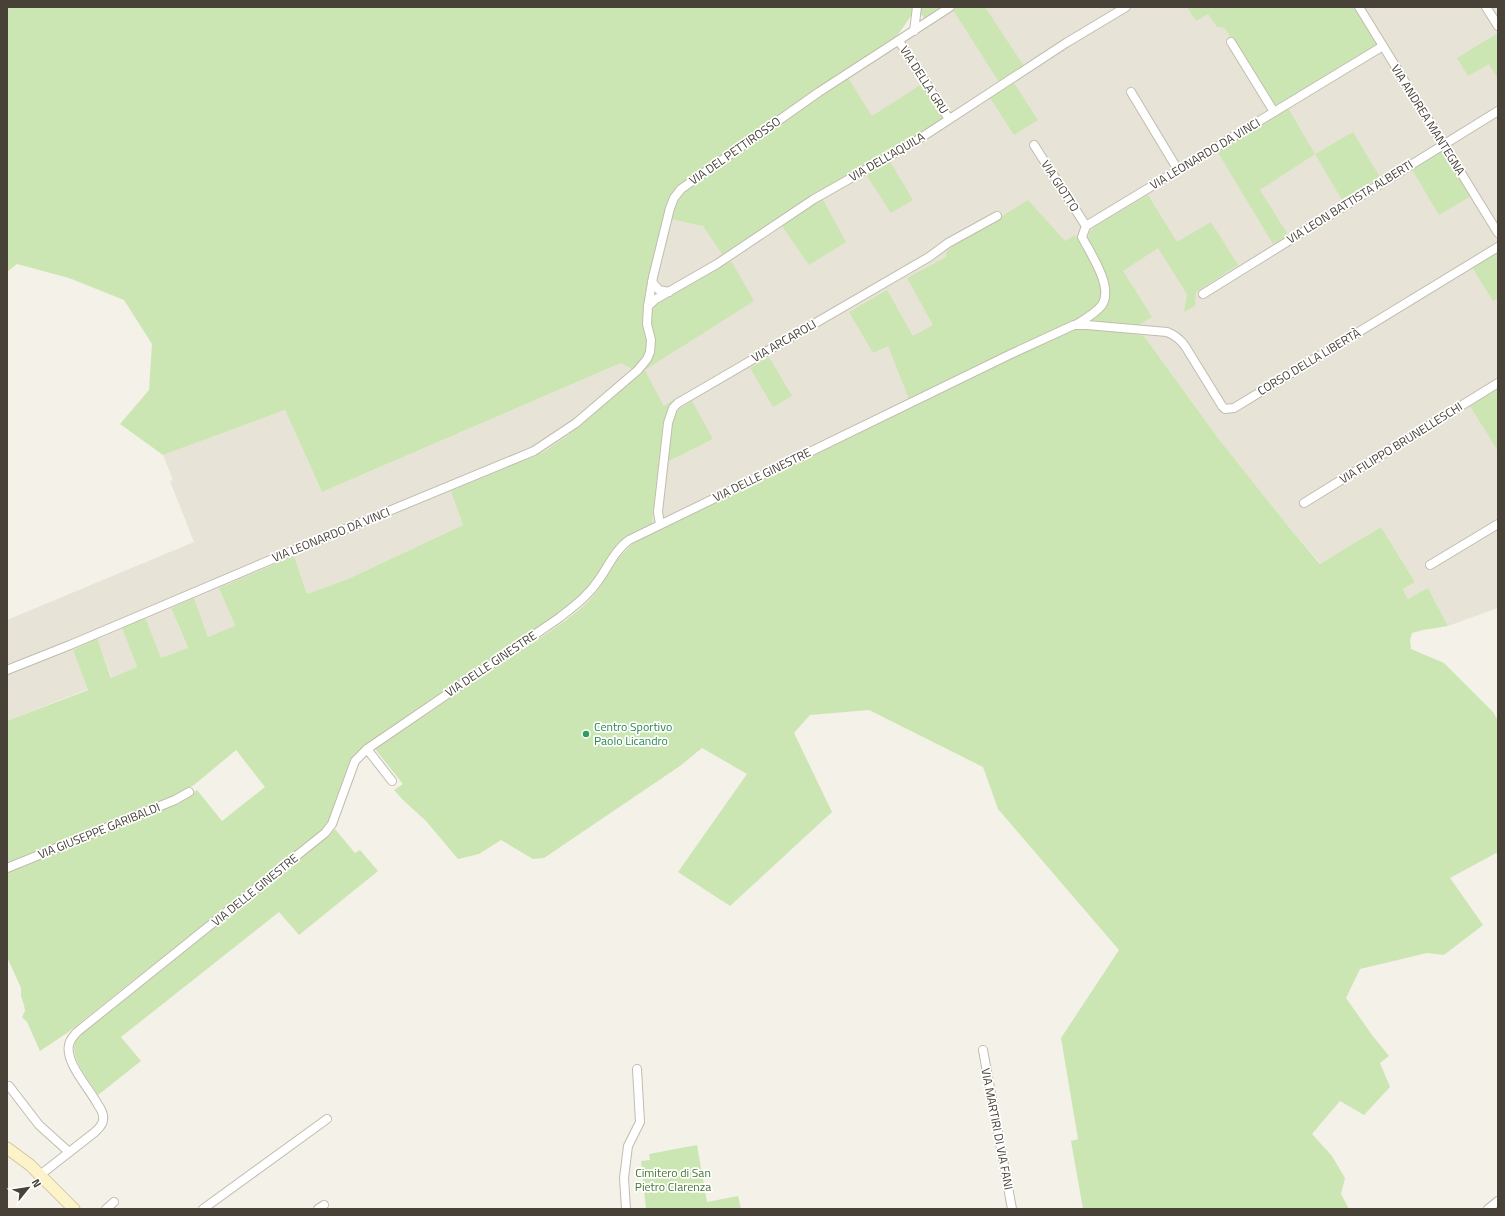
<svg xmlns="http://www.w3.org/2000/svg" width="1505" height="1216" viewBox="0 0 1505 1216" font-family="'Titillium Web',sans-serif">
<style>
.residential{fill:#e7e3d7}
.green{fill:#cce6b3}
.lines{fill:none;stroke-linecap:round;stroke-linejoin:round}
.minor-casing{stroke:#c1bcae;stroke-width:10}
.secondary-casing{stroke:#d1c59a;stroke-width:13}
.minor{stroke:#fff;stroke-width:8}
.secondary{stroke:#fcf3ca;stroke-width:11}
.leisure-dot{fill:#2e9e5b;stroke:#fff;stroke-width:1.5}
.labels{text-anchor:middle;stroke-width:3.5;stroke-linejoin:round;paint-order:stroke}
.street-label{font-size:12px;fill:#474137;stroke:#fff}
.leisure-label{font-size:12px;fill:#27864d;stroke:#fff;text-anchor:start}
.park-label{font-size:12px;fill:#44762d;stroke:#fff}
</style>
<rect width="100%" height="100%" fill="#f3f1e8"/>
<!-- residential -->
<polygon class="residential" points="942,7 1498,7 1498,608 1448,626 1428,588 1408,599 1403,589 1415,582 1381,527 1321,564 1288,526 1218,438 1144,336 912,406 651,535 649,526 652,524 663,422 673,401 664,406 645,370 567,436 536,456 463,525 348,579 307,594 294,556 220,588 235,627 208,637 194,599 171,608 188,649 161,659 145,618 122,628 137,667 112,678 97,639 73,650 88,689 7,721 7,620 194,542 170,481 173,480 163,455 285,410 322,492 621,363 634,369 665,218 819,90"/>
<!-- green -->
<g class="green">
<polygon points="7,7 914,7 911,16 895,39 681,185 645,302 648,347 646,354 634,370 621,363 322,492 285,410 163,455 120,424 149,390 152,344 124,300 69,278 17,264 7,272"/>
<polygon points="920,7 942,7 926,18 924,18 920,13"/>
<polygon points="957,7 985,7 1024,66 999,82 953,10"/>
<polygon points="1187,7 1217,7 1218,9 1221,7 1355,7 1378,44 1276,108 1225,28 1217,27 1208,14 1196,21"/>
<polygon points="1498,33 1498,79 1489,64 1468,76 1457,58"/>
<polygon points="848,78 872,116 922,84 944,117 911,141 724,257 703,226 671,219 675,203 683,190 778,124"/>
<polygon points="1014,83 1038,120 1014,135 990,98"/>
<polygon points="1288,108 1315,154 1353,132 1380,177 1342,200 1315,154 1260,190 1288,235 1273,244 1217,151"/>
<polygon points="1442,148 1471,196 1439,215 1411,168"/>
<polygon points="889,160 913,200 891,213 865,173"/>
<polygon points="1148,195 1177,242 1211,222 1238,265 1196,292 1195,306 1184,312 1187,294 1158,248 1123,271 1152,317 1135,327 1090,320 1109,289 1106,276 1088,241 1089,233 1095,226"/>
<polygon points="822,198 846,242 809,265 782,226"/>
<path d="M1028,200l37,41 10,-6c11,15 32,46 25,66 -3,6 -11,11 -16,15l-175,83 -21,-53 -15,7 -24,-41 38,-22 26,46 20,-11 -26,-47 39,-21 1,-7z"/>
<polygon points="1498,252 1498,298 1493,301 1472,267"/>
<polygon points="732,262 754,301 645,370 664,406 673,400 663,422 652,524 622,540 587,591 557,615 363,748 352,760 329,823 323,830 67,1033 40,1051 27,1022 22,1017 25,1011 24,1005 21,996 21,988 7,957 7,872 176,803 197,790 222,821 265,787 236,750 194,785 174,796 7,865 7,721 88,690 73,650 97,638 111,678 137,667 122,628 145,617 161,658 188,648 171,608 194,598 208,637 235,626 219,588 294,556 307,594 348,579 463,525 451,491 543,452 567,436 631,380 645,370 653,356 651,313 656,305 725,264"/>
<path d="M1086,327l58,9 74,102 70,88 32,38 61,-37 34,55 -12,7 5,10 20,-11 20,38 -25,4 -11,3 -2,7 1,9 33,14 49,49 5,9v131l-48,26 33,47 -39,30 -17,-2 -67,16 -14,29 26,37 17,21 -9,7 10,24 -26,28 -24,-14 -28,33 20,22 13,22 -4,16 8,15h-266l-12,-68 7,-2 -17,-101 58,-88 -121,-141 -15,-42 -114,-57 -59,5 -16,18 38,79 -102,94 -52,-34 69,-98 -45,-26 -22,18 -136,92 -11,1 -32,-19 -22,14 -21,5 -32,-38 -23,-21 -9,-10 9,-6 -28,-35 190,-128c11,-9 23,-18 32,-30 12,-16 21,-37 38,-49l436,-213z"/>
<polygon points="769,357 792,396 773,407 750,368"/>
<polygon points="1498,389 1498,451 1470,406"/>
<path d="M692,401l21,38 -46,23c2,-11 4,-45 12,-52 3,-4 9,-6 13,-9z"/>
<path d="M335,829l20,24 5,-3 18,21 -79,64 -20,-23 -158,125 20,24 -43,34c-7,-12 -29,-38 -23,-52 2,-5 8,-10 12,-15l238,-189z"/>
<polygon points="697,1145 707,1202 738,1196 741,1209 646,1209 641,1161 650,1160 649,1154"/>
</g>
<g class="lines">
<!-- minor casing -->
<g class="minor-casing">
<g id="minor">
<polyline points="1359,7 1498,233"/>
<polyline points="1486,7 1498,26"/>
<polyline points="914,31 917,7"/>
<polyline points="899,41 949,119"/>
<polyline points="1231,42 1274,112"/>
<polyline points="1131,92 1178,170"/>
<polyline points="1034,145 1086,226"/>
<polyline points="652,282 659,290 669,292"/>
<polyline points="1203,294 1498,111"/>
<polyline points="648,306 656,299 717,264 814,199 913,143 1066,43 1126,7"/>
<path d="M1077,324c8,-5 19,-11 25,-19 12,-18 -12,-52 -20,-68l4,-11 297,-180"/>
<polyline points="1304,503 1498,383"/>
<polyline points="660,524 658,512 668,423 673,408 678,403 929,257 948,243 997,216"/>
<polyline points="1430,565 1498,524"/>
<polyline points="7,670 70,645 268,561 534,451 576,423 638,370 647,359 650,352 651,340 647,324 648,306 653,277 670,208 674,198 681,189 819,92 950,7"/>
<polyline points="367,749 392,781"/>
<polyline points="7,868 175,800 189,792"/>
<polyline points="983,1050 1012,1209"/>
<polyline points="9,1086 39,1125 69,1152"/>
<path d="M40,1175l55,-43c3,-3 8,-7 8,-12 1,-5 -2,-11 -5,-15 -8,-16 -33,-42 -29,-60 1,-6 5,-9 8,-13l248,-199 7,-9 23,-63 12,-12 192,-131c15,-12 29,-22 39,-37 10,-14 17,-31 31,-41l382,-186 63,-29h13l80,7c8,3 13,7 18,14l37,60 3,3 9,-1 264,-161"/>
<polyline points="106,1209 114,1202"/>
<polyline points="203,1209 327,1119"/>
<polyline points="318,1209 324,1205"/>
<polyline points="626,1209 624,1178 628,1146 640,1122 637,1069"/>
<polyline points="1488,1209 1498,1201"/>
</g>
</g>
<!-- secondary casing -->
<g class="secondary-casing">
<polyline id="secondary" points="7,1148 30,1165 74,1209"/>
</g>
<!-- minor -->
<use href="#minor" class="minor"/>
<!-- secondary -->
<use href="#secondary" class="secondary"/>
</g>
<!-- markers -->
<circle class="leisure-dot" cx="586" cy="734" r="4"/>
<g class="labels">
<!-- street labels -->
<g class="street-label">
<text transform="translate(924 80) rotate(57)" y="4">VIA DELLA GRU</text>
<text transform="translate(1428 120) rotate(58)" y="4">VIA ANDREA MANTEGNA</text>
<text transform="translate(735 151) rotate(-35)" y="4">VIA DEL PETTIROSSO</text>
<text transform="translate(1205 154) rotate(-31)" y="4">VIA LEONARDO DA VINCI</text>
<text transform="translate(887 157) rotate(-30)" y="4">VIA DELL'AQUILA</text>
<text transform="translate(1060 186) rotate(57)" y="4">VIA GIOTTO</text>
<text transform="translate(1350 202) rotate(-32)" y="4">VIA LEON BATTISTA ALBERTI</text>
<text transform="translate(784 341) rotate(-30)" y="4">VIA ARCAROLI</text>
<text transform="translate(1309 362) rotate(-31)" y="4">CORSO DELLA LIBERTÀ</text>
<text transform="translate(1401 443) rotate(-32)" y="4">VIA FILIPPO BRUNELLESCHI</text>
<text transform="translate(762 475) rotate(-26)" y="4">VIA DELLE GINESTRE</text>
<text transform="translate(331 535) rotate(-22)" y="4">VIA LEONARDO DA VINCI</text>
<text transform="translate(491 664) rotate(-34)" y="4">VIA DELLE GINESTRE</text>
<text transform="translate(99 831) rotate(-22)" y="4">VIA GIUSEPPE GARIBALDI</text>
<text transform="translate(255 890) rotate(-39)" y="4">VIA DELLE GINESTRE</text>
<text transform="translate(997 1129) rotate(79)" y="4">VIA MARTIRI DI VIA FANI</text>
</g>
<!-- leisure labels -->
<g class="leisure-label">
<text x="594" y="731">Centro Sportivo<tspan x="594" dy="14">Paolo Licandro</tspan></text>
</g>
<!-- park labels -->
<g class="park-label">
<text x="673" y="1177">Cimitero di San<tspan x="673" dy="14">Pietro Clarenza</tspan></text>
</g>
</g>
<!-- border -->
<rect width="1505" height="1216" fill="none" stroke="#474137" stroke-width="16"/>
<!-- north arrow -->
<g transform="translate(28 1188) rotate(60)" stroke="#ffffff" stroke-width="3" paint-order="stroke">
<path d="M0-3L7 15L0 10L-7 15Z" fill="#474137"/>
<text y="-6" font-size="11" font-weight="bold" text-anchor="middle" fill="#474137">N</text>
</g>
</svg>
